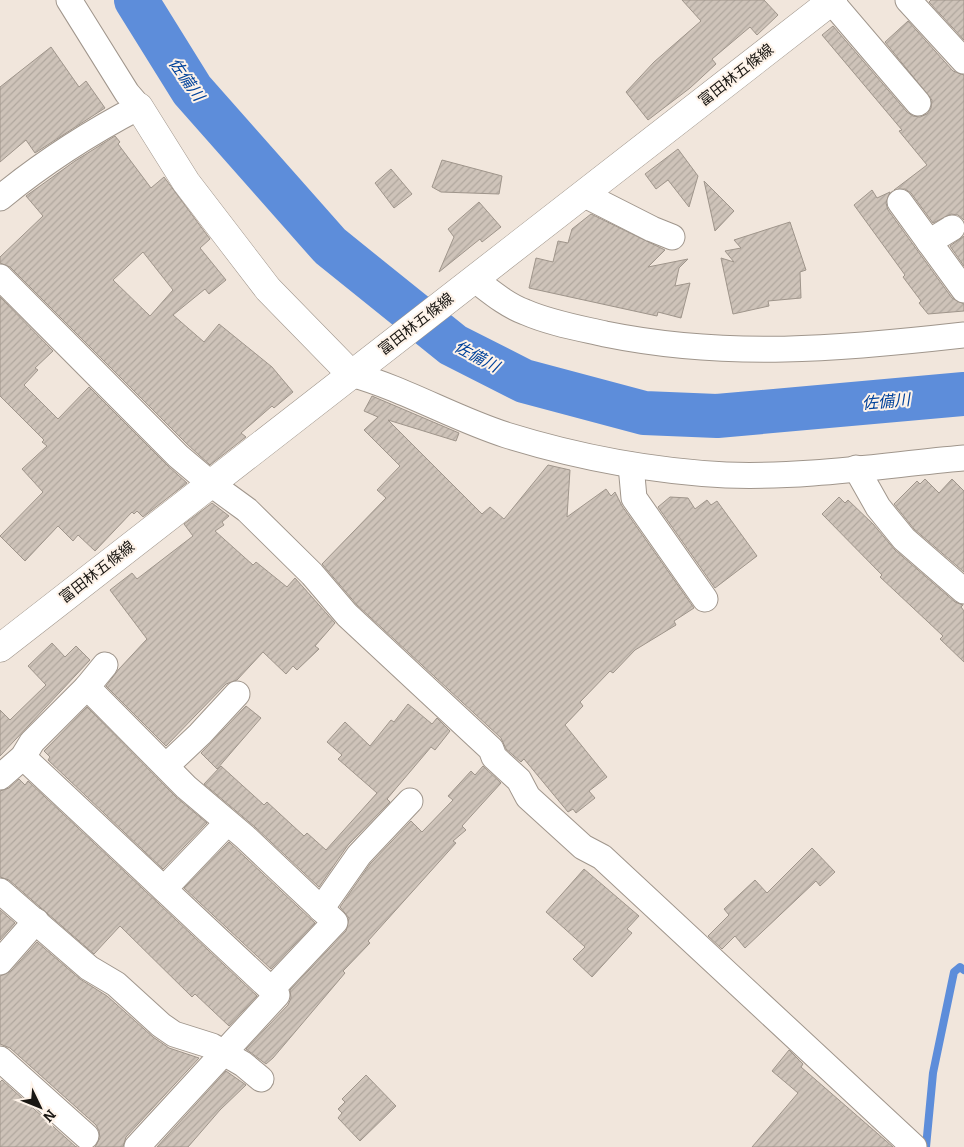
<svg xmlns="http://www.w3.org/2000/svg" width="964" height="1147" viewBox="0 0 964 1147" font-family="Bitter,'Noto Sans JP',serif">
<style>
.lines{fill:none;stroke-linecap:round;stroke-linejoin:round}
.stream{stroke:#5d8dda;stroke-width:8}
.river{stroke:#5d8dda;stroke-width:44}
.building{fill:url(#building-hatch);stroke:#9f958b;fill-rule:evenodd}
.minor-casing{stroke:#a0968c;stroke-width:27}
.tertiary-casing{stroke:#a0968c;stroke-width:29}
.secondary-casing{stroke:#a0968c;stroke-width:29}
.minor{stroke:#fff;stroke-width:25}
.tertiary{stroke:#fff;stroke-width:28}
.secondary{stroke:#fff;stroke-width:28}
.labels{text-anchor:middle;stroke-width:4;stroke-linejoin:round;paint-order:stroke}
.street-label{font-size:15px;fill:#191612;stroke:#fef3e9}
.water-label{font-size:16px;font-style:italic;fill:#01429b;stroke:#fef3e9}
</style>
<defs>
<pattern id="building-hatch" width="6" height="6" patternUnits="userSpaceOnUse" patternTransform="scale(1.25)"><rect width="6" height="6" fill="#cec3b9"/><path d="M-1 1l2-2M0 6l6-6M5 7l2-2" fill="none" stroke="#b0a79e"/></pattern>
</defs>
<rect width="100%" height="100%" fill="#f1e6dc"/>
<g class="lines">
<!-- stream -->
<polyline class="stream" points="926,1147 933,1073 954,972 960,967 964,970"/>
<!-- river -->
<polyline class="river" points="136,0 192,90 330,246 453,345 524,381 644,413 717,416 964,394"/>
</g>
<!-- building -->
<g class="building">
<polygon points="682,0 764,0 778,15 757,35 750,27 712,59 716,64 690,88 648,120 626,92 654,62 701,21"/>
<polygon points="931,0 964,0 964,40 929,2"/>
<polygon points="908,21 953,71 964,75 964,220 958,215 951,214 933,223 911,193 905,189 894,190 927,165 899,131 902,130 822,35 833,26 907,112 913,116 920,117 927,114 931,108 932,100 885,42"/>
<polygon points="51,47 79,87 86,81 105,108 35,153 26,140 0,162 0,87"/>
<path d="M115,136l5,6 -2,2 33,44 13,-11 46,62 -10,9 26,32 -17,14 -4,-5 -32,26 31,27 15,-18 53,43 21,25 -19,16 -2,-2 -31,27 5,4 -36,28 -22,-20 -178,-178 -10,-4v-6l43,-41 -17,-20 49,-35zM143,252l30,38 -23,26 -37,-36z"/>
<polygon points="678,149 698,176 689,207 668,180 656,189 645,174"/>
<polygon points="442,160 502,176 499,194 441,192 432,187"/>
<polygon points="391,169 412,194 394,208 375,183"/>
<polygon points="704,181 734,211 715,231"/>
<polygon points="872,190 877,198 890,192 886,203 888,210 952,298 964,304 964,311 928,314 919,303 921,301 903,277 905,275 854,205"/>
<polygon points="479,202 501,227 482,242 480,239 439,272 454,237 448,229"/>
<polygon points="591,214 665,250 648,267 688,259 679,268 675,286 690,283 681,318 658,312 657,316 529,288 536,258 553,262 558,241 568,243 572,229"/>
<polygon points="790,222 806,270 800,272 801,298 768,301 769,306 733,314 721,258 734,262 725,251 741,248 734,240"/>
<polygon points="964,236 964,266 950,246"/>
<polygon points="0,297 53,351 35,368 38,370 24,385 58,419 89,387 168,466 187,483 143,517 137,511 134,514 132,512 95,551 78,535 73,541 58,526 25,561 0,536 43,492 22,469 47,446 42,442 44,440 0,396"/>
<polygon points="372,396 459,433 456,441 388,420 482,514 490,507 504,519 548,465 570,470 567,517 606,489 611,496 615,492 622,506 694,608 674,621 676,625 635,650 613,673 610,671 580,702 583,706 565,725 607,777 589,791 595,798 576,813 573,809 568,812 524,759 521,762 506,749 501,738 357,605 322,564 386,498 377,490 400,466 364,430 378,417 364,411"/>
<polygon points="925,479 939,493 952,479 964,491 964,572 914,529 894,504 917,481 920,484"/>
<polygon points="670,497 688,498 695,509 707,500 711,505 717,501 757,556 715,588 658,507"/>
<polygon points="839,497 845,503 848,500 873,524 895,550 955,602 963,605 961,607 964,611 964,662 940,639 943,636 880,577 882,575 822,514"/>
<polygon points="212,503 229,516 222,522 224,525 215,531 253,565 256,562 287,587 295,578 335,623 315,646 319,649 297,670 293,666 286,674 263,652 237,680 226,684 166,746 106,686 119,669 147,639 110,590 132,573 137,579 193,536 184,524"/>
<polygon points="52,643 65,657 76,646 90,660 0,756 0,710 10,720 46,685 28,666"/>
<polygon points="408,704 432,724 437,718 450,731 435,750 431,747 387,799 390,802 348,845 319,887 255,827 204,784 221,766 264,805 267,802 304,836 307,833 326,850 377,793 338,759 342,755 327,742 345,722 370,746 391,720 394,722"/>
<polygon points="246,706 261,718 217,769 201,753"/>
<polygon points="87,707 176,797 207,823 163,869 48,760 50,757 44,751"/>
<polygon points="483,766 501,783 462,826 466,830 453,841 456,843 368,941 370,943 343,971 345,973 273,1058 266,1064 246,1049 288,1005 291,998 290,990 346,931 349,918 340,907 370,864 411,821 422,832 453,800 448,796 471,771 475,775"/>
<polygon points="19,779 25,785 28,781 257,996 229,1026 195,994 192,997 120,926 94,954 9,880 0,877 0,791 9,788"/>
<polygon points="229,842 315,923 271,969 184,888"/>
<polygon points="812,848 835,872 820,886 816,881 745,948 735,936 722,949 708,936 729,915 724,909 755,880 767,893"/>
<polygon points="584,869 639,916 627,929 632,933 592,977 573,959 585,947 546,912"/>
<polygon points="0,910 15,923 0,940"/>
<polygon points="37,942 80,979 107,996 153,1037 169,1048 199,1058 126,1137 123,1147 95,1147 100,1138 99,1131 96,1125 10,1048 0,1044 0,976 11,971"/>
<polygon points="789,1050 803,1064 801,1067 893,1147 752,1147 798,1093 772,1071"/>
<polygon points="226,1071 246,1085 220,1110 188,1147 157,1147"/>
<polygon points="366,1075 396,1106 360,1141 338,1118 342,1113 338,1109 345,1102 342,1099"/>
<polygon points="2,1080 76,1147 77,1147 0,1147 0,1082"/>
</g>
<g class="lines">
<!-- minor casing -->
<g class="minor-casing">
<g id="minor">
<polyline points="830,0 918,103"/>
<polyline points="908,0 964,61"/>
<polyline points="583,194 652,229 672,237"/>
<path d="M0,198c44,-36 89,-65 139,-91l-12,-14 -58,-93"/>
<polyline points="900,202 964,290"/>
<polyline points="929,242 952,228"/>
<polyline points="0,277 178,456 210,483 247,510 312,574 347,615 491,749 494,757 519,780 528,797 583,847 602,857 914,1147"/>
<path d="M474,279c16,12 32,26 51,33 25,11 54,16 80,22 123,25 236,15 359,1"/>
<path d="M351,374c54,15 102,44 155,61 71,22 145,36 220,40 79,3 159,-10 238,-17"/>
<polyline points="631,465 634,498 705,599"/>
<polyline points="856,468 878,507 904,539 964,591"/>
<polyline points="87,687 186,787 245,837 335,922 271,990"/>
<polyline points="23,757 277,995 137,1147"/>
<polyline points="166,766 200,734 237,694"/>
<polyline points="0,777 23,757 32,742 87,687 105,665"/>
<polyline points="164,889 227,823"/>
<polyline points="0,891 89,968 116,984 161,1025 174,1034 212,1046 243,1064 261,1079"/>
<polyline points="321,909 359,855 410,801"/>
<polyline points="0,962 36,921"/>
<polyline points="0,1059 86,1136"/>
</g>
</g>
<!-- tertiary casing -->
<g class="tertiary-casing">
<polyline id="tertiary" points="139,107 186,182 268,289 351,374"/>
</g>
<!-- secondary casing -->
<g class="secondary-casing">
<polyline id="secondary" points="0,648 833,0"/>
</g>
<!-- minor -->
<use href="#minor" class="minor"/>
<!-- tertiary -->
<use href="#tertiary" class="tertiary"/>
<!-- secondary -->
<use href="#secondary" class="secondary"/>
</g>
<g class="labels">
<!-- street labels -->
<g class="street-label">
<text transform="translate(736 75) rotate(-38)" y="5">富田林五條線</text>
<text transform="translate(416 324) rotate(-38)" y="5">富田林五條線</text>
<text transform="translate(97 572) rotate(-38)" y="5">富田林五條線</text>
</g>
<!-- water labels -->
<g class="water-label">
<text transform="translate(187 79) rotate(55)" y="6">佐備川</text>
<text transform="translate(477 356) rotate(28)" y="6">佐備川</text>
<text transform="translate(886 401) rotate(-5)" y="6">佐備川</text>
</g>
</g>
<!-- north arrow -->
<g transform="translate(40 1107) rotate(133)" stroke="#fef3e9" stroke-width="4" paint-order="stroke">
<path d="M0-4L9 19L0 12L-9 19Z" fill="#191612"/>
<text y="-8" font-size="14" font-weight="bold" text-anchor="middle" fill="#191612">N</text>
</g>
</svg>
